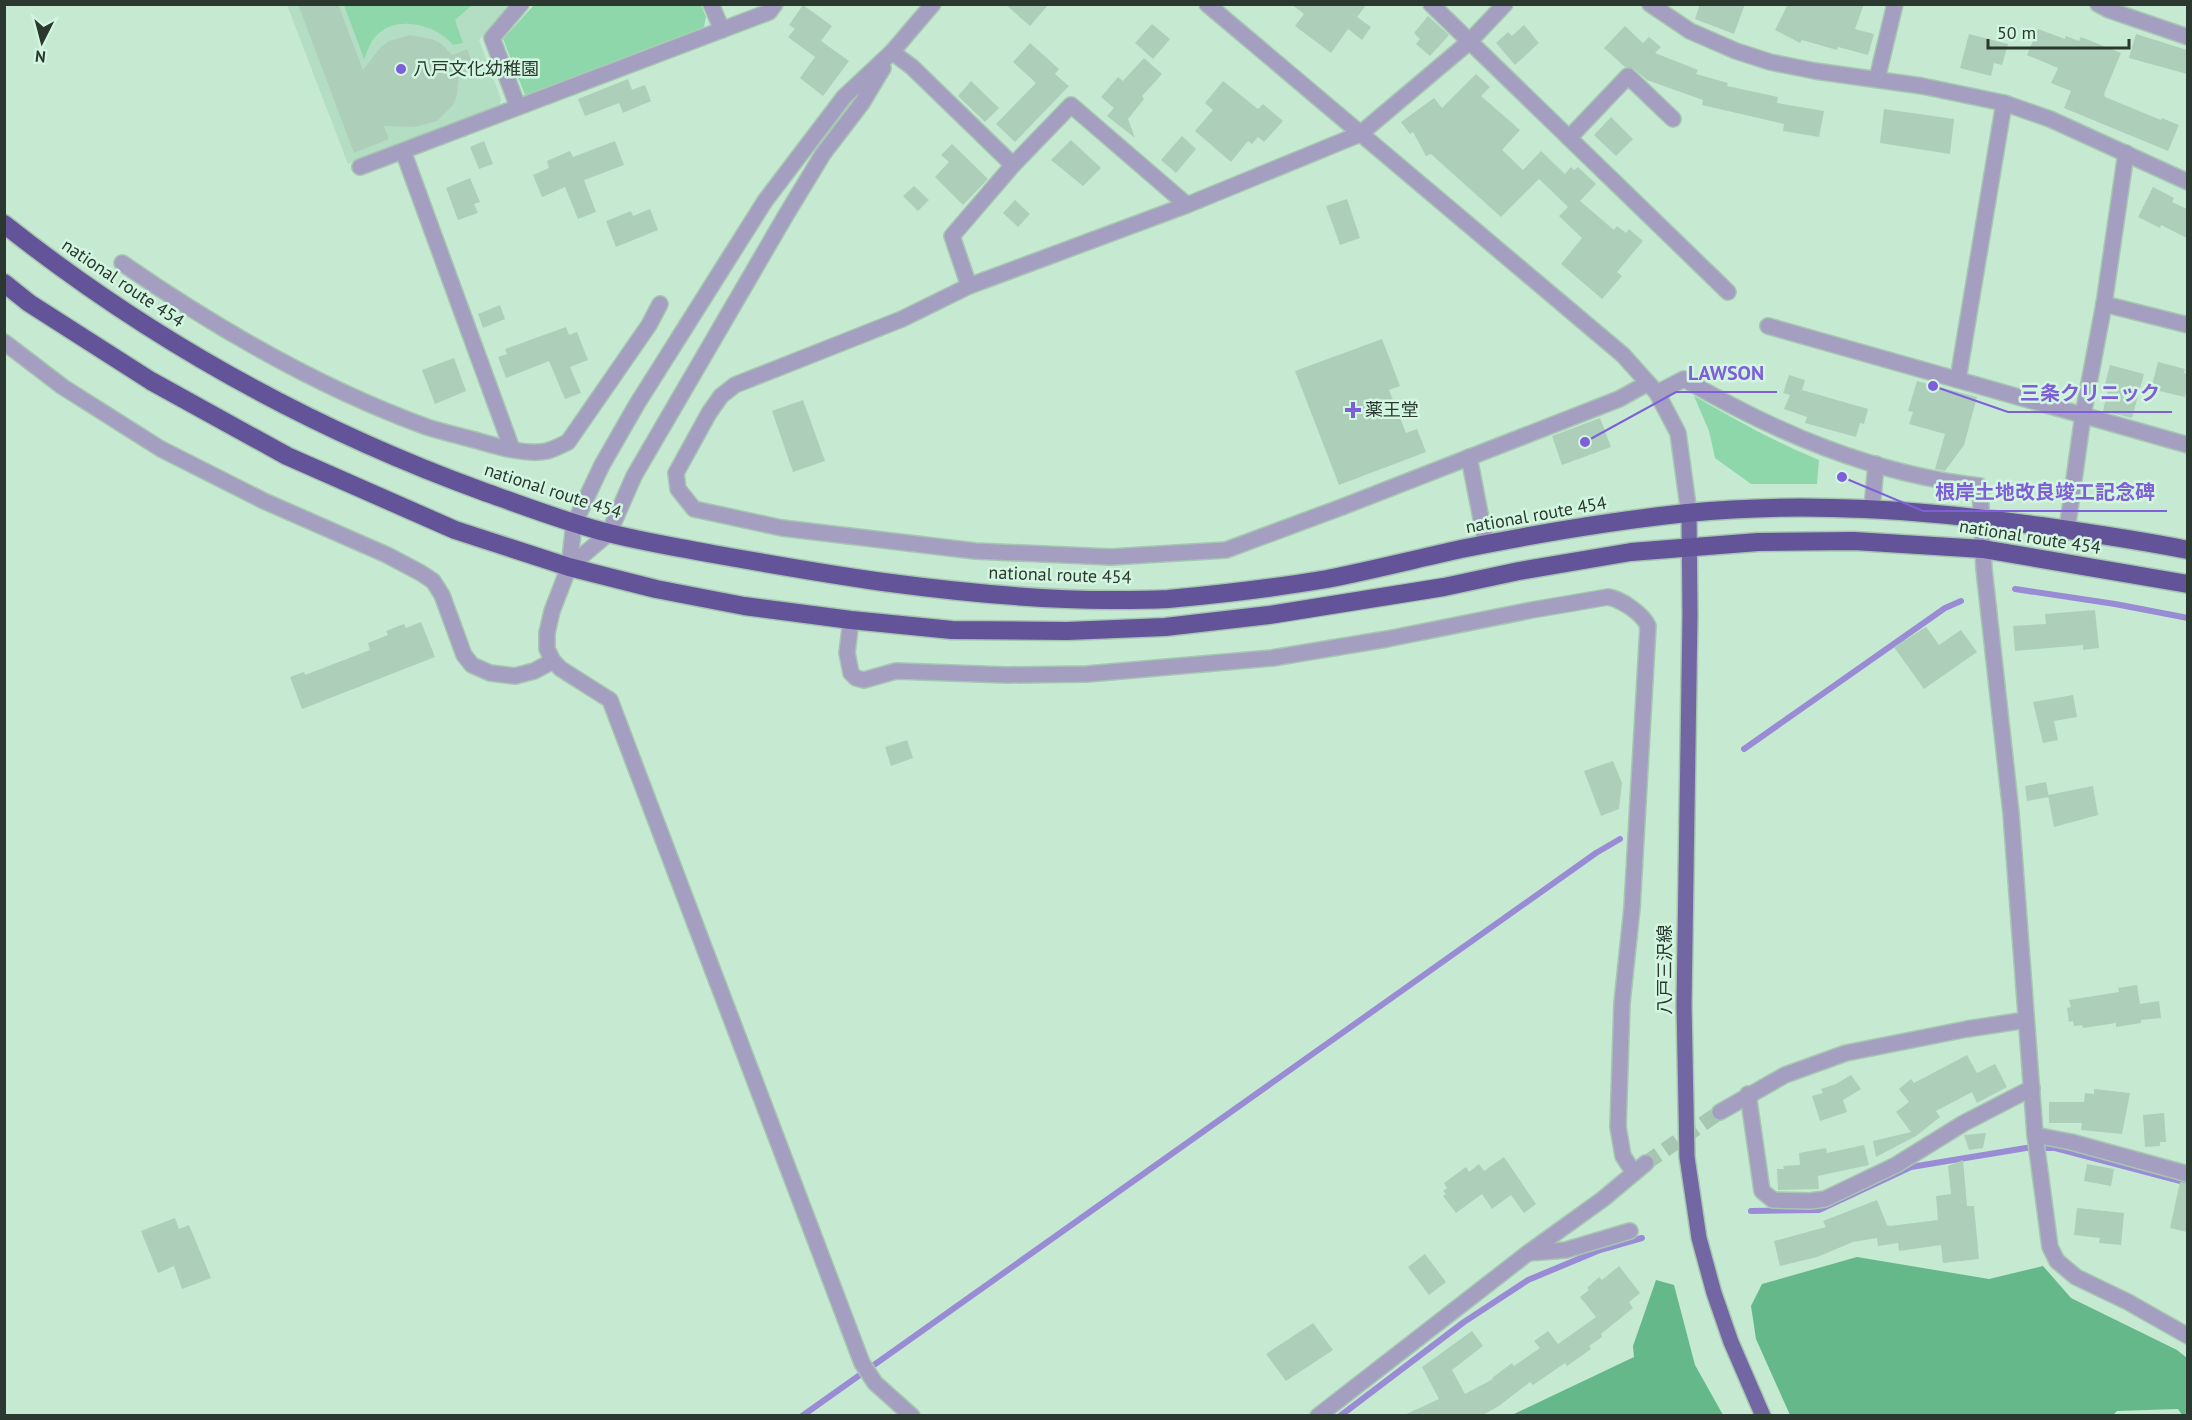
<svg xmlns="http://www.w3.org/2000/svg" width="2192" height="1420" viewBox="0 0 2192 1420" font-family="'PT Sans','Noto Sans JP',sans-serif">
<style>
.built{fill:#b4dec3}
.green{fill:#8ed7ab}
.forest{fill:#65b889}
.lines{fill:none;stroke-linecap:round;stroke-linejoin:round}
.stream{stroke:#9a8bd5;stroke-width:6}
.building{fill:#adcfba}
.minor-tunnel{stroke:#a7c6b2;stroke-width:15;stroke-dasharray:15 8;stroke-linecap:butt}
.minor-casing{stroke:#a7c6b2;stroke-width:18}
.major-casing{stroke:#a7c6b2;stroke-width:18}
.highway-casing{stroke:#a7c6b2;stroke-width:21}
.minor{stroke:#a49ec0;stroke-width:15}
.major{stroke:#7367a3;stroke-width:15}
.highway{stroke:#635398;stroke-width:18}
.poi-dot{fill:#7f5ed9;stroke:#d3f6e0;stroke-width:2}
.labels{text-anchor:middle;stroke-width:5;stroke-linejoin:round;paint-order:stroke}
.poi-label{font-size:18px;fill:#2b3830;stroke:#d3f6e0;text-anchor:start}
.street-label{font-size:18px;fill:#2b3830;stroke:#d3f6e0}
.leader{fill:none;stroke:#7f5ed9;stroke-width:2}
.callout-dot{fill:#7f5ed9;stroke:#d3f6e0;stroke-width:2}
.callout-label{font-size:20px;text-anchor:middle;font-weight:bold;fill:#7f5ed9;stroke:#d3f6e0;stroke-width:5;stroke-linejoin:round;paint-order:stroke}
</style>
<rect width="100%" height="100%" fill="#c6e9d2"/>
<!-- built -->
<polygon class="built" points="287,5 510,5 479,40 501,99 499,108 348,164"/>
<!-- green -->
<g class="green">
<path d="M344,5v-1l128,1 -17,15 8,23 -10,2c-16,-20 -55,-30 -75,-11 -8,7 -10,16 -14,25z"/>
<polygon points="534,5 701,5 706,17 704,27 525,95 503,39"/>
<path d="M1694,396c42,24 81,46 125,64l-2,24h-66l-36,-26 -6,-27z"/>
</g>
<!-- forest -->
<g class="forest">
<polygon points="1857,1257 1989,1279 2043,1266 2071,1298 2177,1350 2187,1358 2187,1415 2182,1415 2178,1409 2117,1411 2112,1416 1790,1415 1756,1339 1751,1306 1762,1284"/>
<polygon points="1656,1280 1674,1285 1695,1365 1723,1415 1512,1415 1634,1357 1633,1346"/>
</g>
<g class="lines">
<!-- stream -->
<g class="stream">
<polyline points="2015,589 2115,604 2188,618"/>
<polyline points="1744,749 1945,608 1961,601"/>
<polyline points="1751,1211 1819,1210 1911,1167 2026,1148 2055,1148 2188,1183"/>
<polyline points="802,1416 1596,853 1620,839"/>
<polyline points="1340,1416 1464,1322 1528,1280 1600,1250 1642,1238"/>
</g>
</g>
<!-- building -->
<g class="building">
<polygon points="298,4 338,4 363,70 380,48 389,41 410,35 432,39 442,44 452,55 467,49 475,69 459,75 457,95 453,105 437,121 415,127 384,126 389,139 354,153"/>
<polygon points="1005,4 1049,4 1030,26"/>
<polygon points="1291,4 1367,4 1357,17 1371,27 1362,40 1348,29 1331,53 1295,26 1304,14"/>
<polygon points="1700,4 1745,4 1734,34 1695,19"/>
<polygon points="1788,4 1864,4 1855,29 1874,34 1868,55 1838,47 1837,50 1802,40 1800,43 1775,30"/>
<polygon points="803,5 832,26 821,41 849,61 823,96 800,78 815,57 788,37 795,29 789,25"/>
<polygon points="1428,16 1449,35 1430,56 1416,44 1420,39 1414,33"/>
<polygon points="1152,24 1170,39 1153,59 1135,43"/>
<polygon points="1524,25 1539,43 1515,65 1496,43 1508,32 1512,36"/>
<polygon points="1625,26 1643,43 1649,37 1661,47 1655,53 1698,70 1696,74 1728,83 1727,86 1778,97 1777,103 1824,111 1819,137 1783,131 1784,124 1702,105 1703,100 1647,80 1634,69 1625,67 1604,48"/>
<polygon points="2038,29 2065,39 2066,36 2079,41 2081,37 2121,53 2104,94 2105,97 2161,120 2162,118 2179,125 2168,151 2064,108 2071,91 2051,83 2058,68 2027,55"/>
<polygon points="1969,34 2008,44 2002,65 1994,63 1991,76 1960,68"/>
<polygon points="2136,34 2187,50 2187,74 2129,58"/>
<polygon points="1030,43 1059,69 1055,74 1069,86 1015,142 996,124 1036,83 1013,62"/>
<polygon points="1144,58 1162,74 1142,96 1144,99 1128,119 1135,138 1107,116 1114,108 1101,97 1118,77 1123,81"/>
<polygon points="1476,74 1490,87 1481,96 1520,130 1502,150 1523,170 1541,151 1565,174 1571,167 1574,170 1578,167 1596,184 1580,201 1614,230 1617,226 1626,233 1629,229 1643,241 1617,272 1622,276 1602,299 1561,264 1582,238 1559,216 1568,207 1539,179 1501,217 1431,154 1426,156 1413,132 1410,134 1401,122 1434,98 1442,108"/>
<polygon points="628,79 632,90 645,85 651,101 623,113 619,103 585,116 578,99"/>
<polygon points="971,81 999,108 985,122 958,96"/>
<polygon points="1223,81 1258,109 1263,104 1283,121 1264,142 1258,137 1252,144 1248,141 1231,162 1195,131 1213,110 1205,103"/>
<polygon points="1884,109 1954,119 1950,154 1880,143"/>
<polygon points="1611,117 1633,139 1616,156 1594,135"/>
<polygon points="1182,136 1196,149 1176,173 1161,160"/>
<polygon points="1071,140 1101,168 1083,186 1051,160"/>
<polygon points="484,141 493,164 479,169 470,147"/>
<polygon points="615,141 624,165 584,180 596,212 578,219 565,187 542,197 533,175 549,168 547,161 570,151 573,157"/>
<polygon points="952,144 988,179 963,205 935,177 949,162 941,155"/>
<polygon points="470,178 480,202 474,204 478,213 458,220 446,188"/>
<polygon points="914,186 929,200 918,211 903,196"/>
<polygon points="2153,187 2174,198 2172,202 2187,209 2187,238 2161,225 2160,228 2138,217"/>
<polygon points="1347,199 1360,238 1340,245 1326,206"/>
<polygon points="1015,200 1030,214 1018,227 1003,213"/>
<polygon points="650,209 658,230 616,247 606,221 631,211 633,216"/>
<polygon points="500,305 505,319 483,328 478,314"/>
<polygon points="566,327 569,335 577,332 588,360 570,367 581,393 565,399 549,361 506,378 498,357 507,354 505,349"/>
<polygon points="1382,339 1400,386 1389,390 1406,433 1417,429 1426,452 1339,485 1295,371"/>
<polygon points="454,358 466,391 435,404 422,370"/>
<polygon points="2158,362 2185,369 2184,373 2187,374 2187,386 2185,397 2151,389"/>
<polygon points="2110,365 2144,374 2132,418 2103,411 2108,389 2104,388"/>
<polygon points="1789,375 1805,380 1802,390 1868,409 1864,424 1860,423 1856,437 1805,423 1807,417 1784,409 1790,395 1783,393"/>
<polygon points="1917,381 1977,397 1964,445 1945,471 1935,469 1945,434 1909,424 1913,412 1908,411"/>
<polygon points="803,400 825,461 793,472 772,411"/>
<polygon points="1600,418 1611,447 1562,465 1552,436"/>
<polygon points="2095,610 2099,648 2083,650 2083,645 2015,651 2013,626 2046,624 2045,614"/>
<polygon points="421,622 435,657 302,709 290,677 304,672 305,675 370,650 368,643 388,635 386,631 404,624 406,628"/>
<polygon points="1926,627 1939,645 1961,630 1977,652 1924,689 1894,647"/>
<polygon points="2073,695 2077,717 2054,721 2058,740 2043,743 2033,702"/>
<polygon points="907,740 913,758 891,766 885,747"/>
<polygon points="1613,761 1622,783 1619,809 1601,816 1584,771"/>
<polygon points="2046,782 2049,797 2027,801 2025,786"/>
<polygon points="2093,786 2098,815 2054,827 2048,795"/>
<polygon points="2137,985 2140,1004 2159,1001 2161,1018 2141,1020 2141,1023 2116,1027 2116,1023 2083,1028 2082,1025 2074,1026 2073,1021 2069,1022 2067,1008 2071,1007 2069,1000 2119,992 2118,988"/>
<polygon points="1967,1055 1977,1073 1995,1064 2007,1087 1977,1103 1972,1092 1936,1111 1940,1117 1916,1136 1876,1157 1873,1141 1911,1132 1896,1112 1909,1102 1899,1089 1911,1079 1914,1083"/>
<polygon points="1851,1075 1861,1089 1843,1100 1847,1112 1820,1121 1812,1096 1823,1093 1821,1089 1836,1084"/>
<polygon points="2094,1089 2130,1093 2122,1134 2081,1130 2082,1123 2049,1123 2049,1102 2084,1102 2085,1093 2094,1094"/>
<polygon points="2164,1113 2166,1142 2160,1142 2160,1146 2145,1147 2143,1115"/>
<polygon points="1986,1133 1983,1148 1969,1150 1964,1135"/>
<polygon points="1864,1145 1869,1165 1818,1176 1819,1189 1778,1190 1777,1169 1784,1169 1783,1166 1800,1165 1799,1153 1826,1148 1827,1153"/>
<polygon points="1504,1157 1536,1204 1524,1213 1511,1195 1492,1209 1482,1194 1456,1213 1443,1196 1446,1194 1443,1191 1447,1188 1444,1183 1466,1167 1469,1172 1479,1164 1484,1171"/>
<polygon points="1963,1160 1967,1206 1974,1206 1979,1259 1943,1263 1941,1245 1899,1251 1898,1243 1878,1246 1877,1238 1853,1242 1817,1257 1780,1266 1774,1241 1826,1227 1823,1221 1877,1200 1887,1225 1890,1226 1938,1220 1936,1196 1951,1194 1948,1166"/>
<polygon points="2087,1164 2114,1169 2111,1186 2084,1181"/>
<polygon points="2180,1182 2187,1183 2187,1232 2170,1228"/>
<polygon points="2077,1208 2124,1213 2121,1245 2099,1243 2100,1238 2074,1235"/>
<polygon points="175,1218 179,1229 189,1225 211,1278 182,1289 174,1266 158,1273 141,1231"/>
<polygon points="1425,1254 1446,1282 1429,1295 1408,1267"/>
<polygon points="1619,1266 1640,1293 1629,1302 1633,1308 1601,1334 1602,1337 1589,1346 1591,1349 1567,1366 1565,1363 1533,1385 1530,1382 1499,1406 1481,1416 1402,1416 1439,1399 1422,1367 1472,1331 1483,1346 1452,1370 1465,1394 1493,1379 1492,1378 1512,1363 1514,1366 1540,1348 1534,1341 1548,1331 1558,1344 1596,1317 1580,1297 1589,1290 1587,1288 1599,1277 1602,1280"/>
<polygon points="1313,1323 1333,1350 1286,1381 1266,1354"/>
</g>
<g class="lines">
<!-- minor-tunnel -->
<polyline class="minor-tunnel" points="1646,1163 1720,1112"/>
<!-- minor casing -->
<g class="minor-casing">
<g id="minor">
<polyline points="711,4 722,30"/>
<polyline points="1207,4 1623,355 1657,393 1678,433 1689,513"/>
<polyline points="1431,4 1728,292"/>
<polyline points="1505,4 1469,42 1360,134 1187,205 969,286 902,319 735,385 721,396 709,413 676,473 678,489 694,509 782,528 975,551 1111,557 1226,550 1342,507 1619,399 1648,383"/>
<polyline points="1650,4 1690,31 1736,51 1770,62 1815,71 1922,86 2004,103 2050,119 2188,182"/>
<polyline points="2098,4 2109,10 2188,37"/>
<polyline points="892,52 912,67 1013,165"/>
<polyline points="1877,79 1895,4"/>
<polyline points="518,107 492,38 521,4"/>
<polyline points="1569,138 1628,76 1673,119"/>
<polyline points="403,151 512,449"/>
<polyline points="360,167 769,12 775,4"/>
<path d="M122,263c94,65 197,125 305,164 15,5 30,8 44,12 22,6 54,17 76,12 7,-2 15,-6 21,-9l81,-117 11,-21"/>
<polyline points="969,286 952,236 1013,165 1071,105 1187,205"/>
<polyline points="2104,304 2188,325"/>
<polyline points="1768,326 2188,445"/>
<polyline points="4,342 63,387 161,449 264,501 387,555 421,573 433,581 442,595 464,655 472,665 490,673 515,676 534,671 553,661"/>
<polyline points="1958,379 2004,103"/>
<path d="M1657,393l27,-14c92,54 189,95 296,107l4,83 27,244 24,322 15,112 7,14 19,16 52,25 60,34"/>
<polyline points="1469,457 1486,544"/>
<polyline points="1872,509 1876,464"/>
<polyline points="2067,530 2083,415 2104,304 2126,153"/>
<polyline points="569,567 609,533 634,476 786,215 823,154 862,103 883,68"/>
<path d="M851,620l-4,33 4,20 5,5 8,2 32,-9 111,4 80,-1 185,-16 115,-19 145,-29 76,-13c13,2 35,17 40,29l-16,282 -10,95 -4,124 5,29 11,17"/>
<polyline points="1748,1094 1762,1191 1773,1200 1810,1201 1825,1199 1896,1165 1964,1123 2032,1088"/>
<polyline points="1720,1112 1785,1075 1846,1053 1967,1029 2026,1020"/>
<polyline points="2035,1135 2071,1142 2188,1174"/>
<polyline points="1528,1253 1566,1250 1630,1231"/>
<polyline points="912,1416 875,1383 862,1363 610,700 561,669 553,661 547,649 547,633 552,611 569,567 574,524 602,465 637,404 765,201 844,97 892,52 933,4"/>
<polyline points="1318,1416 1528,1253 1603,1199 1646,1163"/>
</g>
</g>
<!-- major casing -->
<g class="major-casing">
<polyline id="major" points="1689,513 1690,615 1684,1005 1687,1157 1699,1238 1714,1293 1731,1342 1763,1416"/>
</g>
<!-- highway casing -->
<g class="highway-casing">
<g id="highway">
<path d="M4,224c144,114 305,204 478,267 39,14 78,29 119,40 37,10 75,16 112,23 56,10 113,20 170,28 75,10 151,18 228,18 19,0 38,0 57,-1 53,-5 106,-11 159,-20 45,-9 89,-20 134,-30 74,-15 150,-28 226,-36 118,-12 237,-3 354,13 49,7 98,14 147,24"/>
<polyline points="4,283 29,303 151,381 287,456 455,530 569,567 656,589 744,606 851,620 952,630 1067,631 1165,627 1269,615 1444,587 1519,571 1631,552 1758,542 1854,541 1983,549 2188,584"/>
</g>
</g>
<!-- minor -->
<use href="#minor" class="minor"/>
<!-- major -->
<use href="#major" class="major"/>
<!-- highway -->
<use href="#highway" class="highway"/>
</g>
<!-- markers -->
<g class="poi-dot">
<circle cx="401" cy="69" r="6"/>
<path d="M1350 401h6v6h6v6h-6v6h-6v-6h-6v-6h6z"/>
</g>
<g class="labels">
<!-- poi labels -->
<g class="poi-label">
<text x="413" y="75">八戸文化幼稚園</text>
<text x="1365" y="416">薬王堂</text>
</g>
<!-- street labels -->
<g class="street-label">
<text transform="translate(123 283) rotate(34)" y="6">national route 454</text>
<text transform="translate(553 491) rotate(18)" y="6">national route 454</text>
<text transform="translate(1536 515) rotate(-10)" y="6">national route 454</text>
<text transform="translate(2030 537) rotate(9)" y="6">national route 454</text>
<text transform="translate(1060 575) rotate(2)" y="6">national route 454</text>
<text transform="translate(1665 970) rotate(-90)" y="6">八戸三沢線</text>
</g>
</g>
<!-- callouts -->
<path class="leader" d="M1585 442L1676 392H1777M1933 386L2008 412H2172M1842 477L1923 511H2167"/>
<g class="callout-dot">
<circle cx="1585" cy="442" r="6"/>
<circle cx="1933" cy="386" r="6"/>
<circle cx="1842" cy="477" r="6"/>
</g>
<g class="callout-label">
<text x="1726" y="380">LAWSON</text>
<text x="2090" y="400">三条クリニック</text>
<text x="2045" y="499">根岸土地改良竣工記念碑</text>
</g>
<!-- border -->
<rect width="2192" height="1420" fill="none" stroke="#2b3830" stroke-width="12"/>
<!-- north arrow -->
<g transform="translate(42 42) rotate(186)" stroke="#d3f6e0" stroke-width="4.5" paint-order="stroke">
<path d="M0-4.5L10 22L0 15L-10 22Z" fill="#2b3830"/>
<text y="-9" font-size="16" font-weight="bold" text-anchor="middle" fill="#2b3830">N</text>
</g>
<!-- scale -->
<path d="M1988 39v9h141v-9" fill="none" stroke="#2b3830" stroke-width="3"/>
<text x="1997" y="39" font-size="18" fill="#2b3830" stroke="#d3f6e0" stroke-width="4.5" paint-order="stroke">50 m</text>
</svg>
